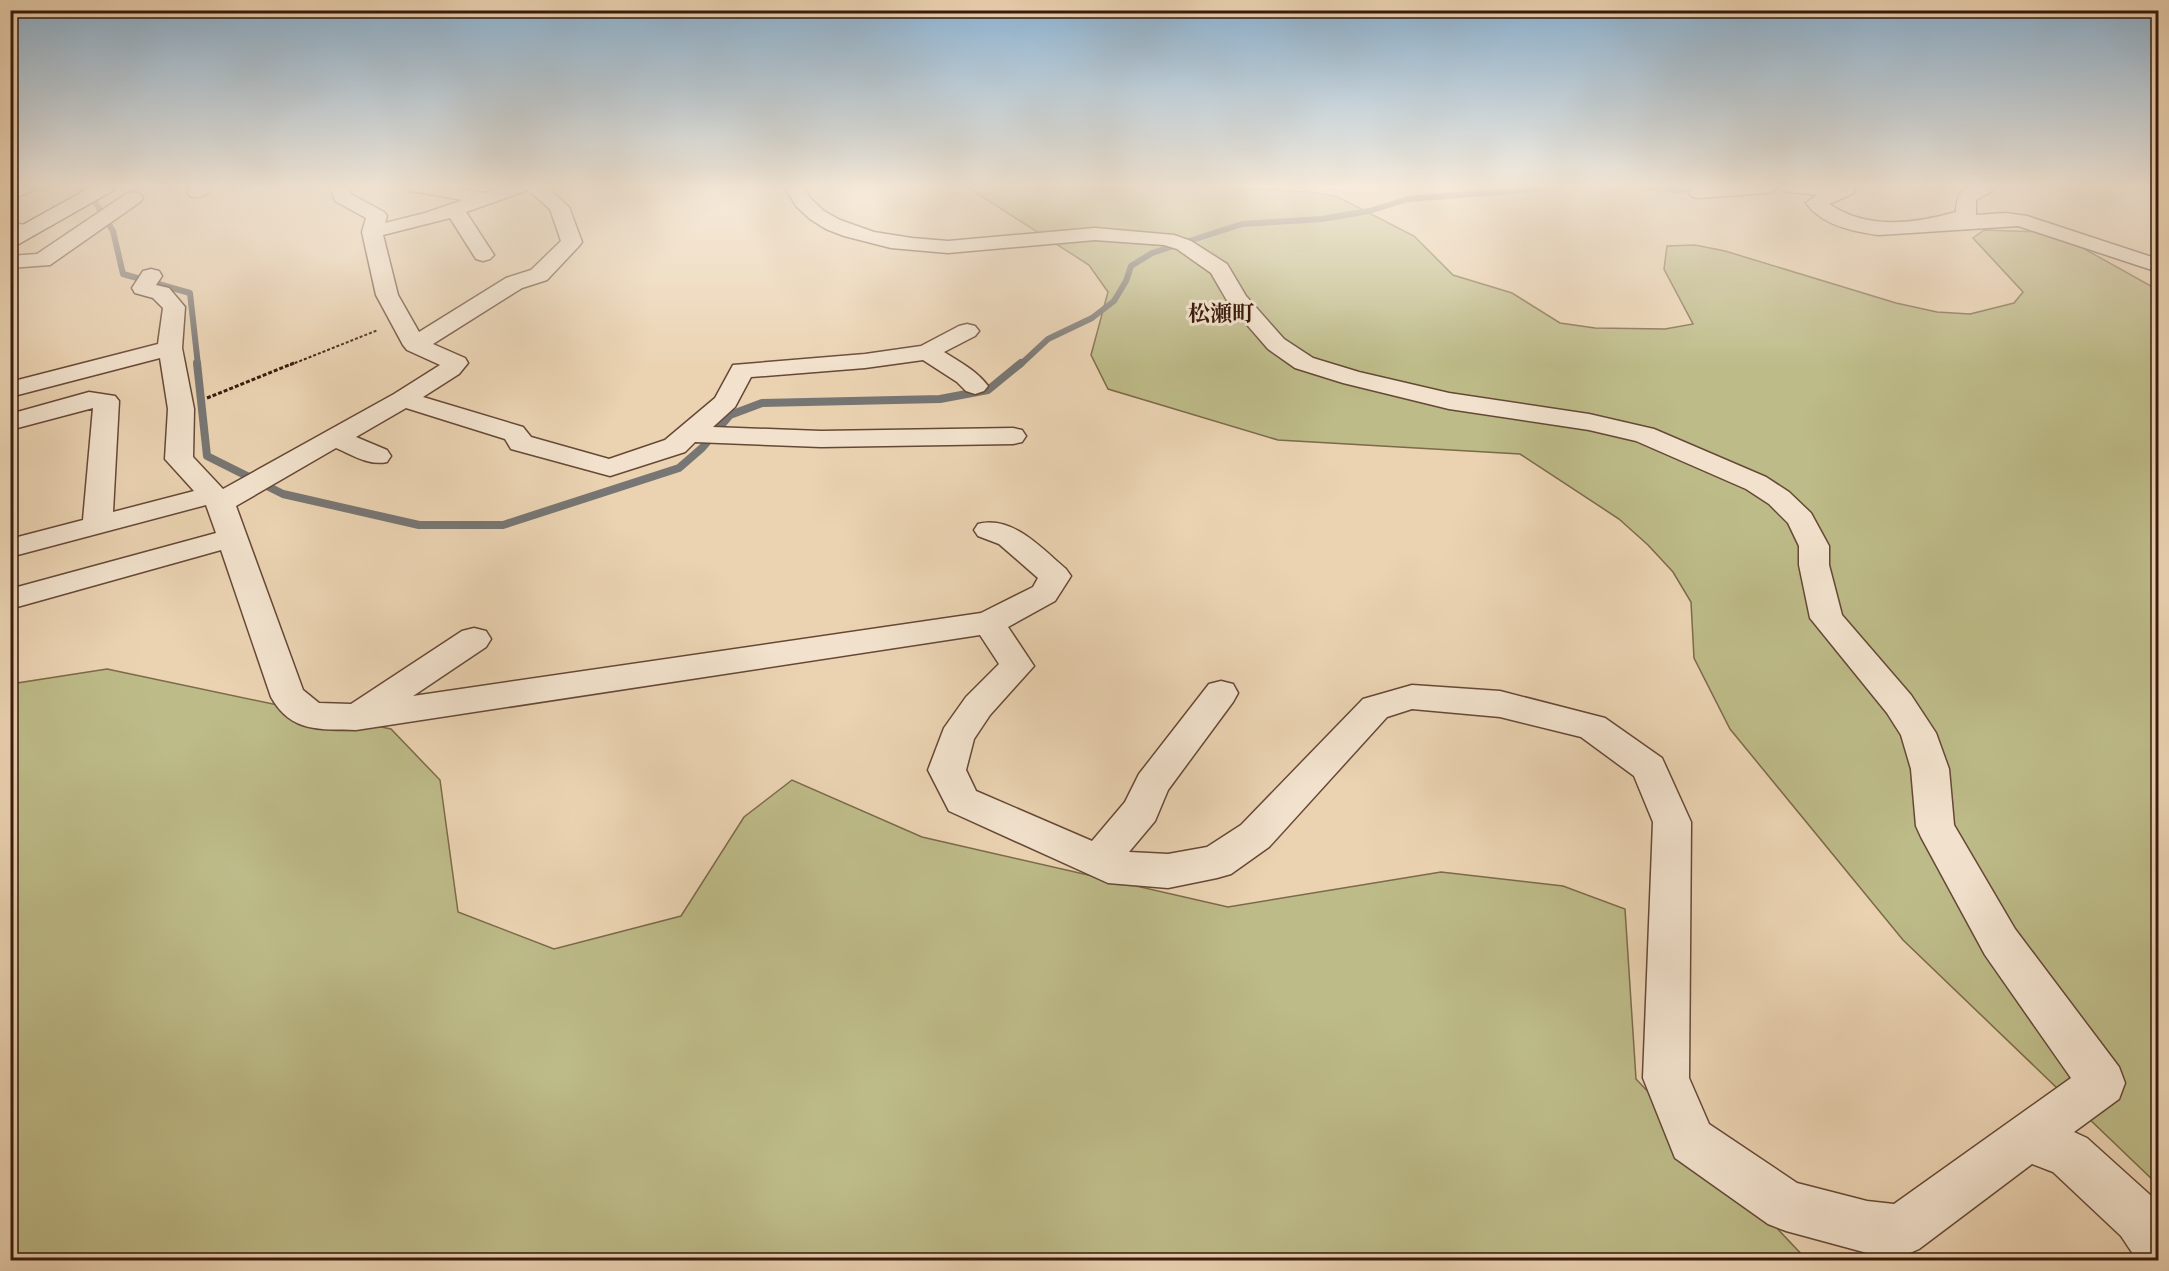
<svg xmlns="http://www.w3.org/2000/svg" width="2169" height="1271" viewBox="0 0 2169 1271" font-family="'Libre Bodoni','Noto Serif JP',serif">
<style>
.green{fill:#bdbb88;stroke:#7c6a4a;stroke-width:1.5}
.lines{fill:none;stroke-linecap:round;stroke-linejoin:round}
.stream-far1{stroke:#777674;stroke-width:6}
.stream{stroke:#777674;stroke-width:8}
.street-casing{stroke:#664836;stroke-width:3}
.secondary-casing{stroke:#3a1a0c;stroke-width:3}
.path-far1{stroke:#3a1a0c;stroke-width:2;stroke-dasharray:3 2;stroke-linecap:butt}
.path{stroke:#3a1a0c;stroke-width:3;stroke-dasharray:4 2;stroke-linecap:butt}
.street{fill:#f2e2cd;fill-rule:evenodd}
.secondary{fill:#f2e2cd;fill-rule:evenodd}
.labels{text-anchor:middle;stroke-width:6;stroke-linejoin:round;paint-order:stroke}
.far-quarter-label{font-size:22px;font-weight:bold;fill:#3a1a0c;stroke:#f2e2cd}
</style>
<rect width="100%" height="100%" fill="#ebd3b2"/>
<filter id="stains"><feTurbulence type="fractalNoise" baseFrequency=".00333" numOctaves="4"/><feColorMatrix values="0 0 0 0 .2 0 0 0 0 .09 0 0 0 0 .02 0 0 0 .5 -.17"/></filter>
<radialGradient id="worn" r=".72"><stop offset=".6" stop-color="#630" stop-opacity="0"/><stop offset="1" stop-color="#630" stop-opacity=".3"/></radialGradient>
<!-- green -->
<g class="green">
<polygon points="967,187 1221,187 1309,192 1336,196 1414,236 1453,275 1512,293 1560,323 1595,328 1665,329 1693,324 1664,269 1667,246 1695,245 1725,251 1896,303 1937,312 1970,314 2014,303 2023,292 1973,238 1984,230 2041,232 2072,242 2158,290 2158,1185 1903,940 1730,729 1694,658 1691,602 1673,572 1648,545 1619,519 1520,454 1278,440 1108,389 1091,355 1108,292 1089,265"/>
<polygon points="107,669 391,729 440,780 458,912 554,949 681,916 744,817 792,780 922,837 1228,907 1441,872 1563,886 1625,909 1636,1079 1807,1260 11,1260 11,684"/>
</g>
<g class="lines">
<!-- stream-far1 -->
<g class="stream-far1">
<polyline points="76,187 89,192 113,231 123,274 190,293 198,365"/>
<polyline points="1648,187 1675,190 1713,187"/>
<polyline points="1020,365 1048,339 1092,318 1114,301 1126,281 1131,266 1152,253 1242,224 1322,219 1369,211 1408,199 1561,187"/>
</g>
<!-- stream -->
<polyline class="stream" points="197,363 207,456 283,494 419,525 503,525 679,468 702,448 730,415 762,403 940,399 988,390 1021,363"/>
<!-- street casing -->
<g class="street-casing">
<g id="street">
<polygon points="10,187 34,187 31,191 10,200"/>
<path d="M191,187h21c-6,9 -11,12 -22,9l-3,-4z"/>
<path d="M330,187h18l3,7 33,18 3,4 -2,7 40,-10 38,-13 -52,-9 -2,-4h42l34,6 18,-6h44l22,20 13,35 -3,4 -32,34 -25,8 -89,56 32,14 3,5 -9,11 -36,23 100,30 8,10 78,22 56,-19 50,-42 18,-33 132,-11 56,-8 38,-20 8,-2 8,2 4,5 -4,5 -31,16c16,10 33,19 44,34l-4,5 -9,3 -9,-3 -9,-9 -34,-22 -58,8 -114,9 -16,30 -22,20 108,4 192,-3 9,2 4,6 -4,6 -9,2 -192,3 -126,-5 -10,10 -75,24 -99,-27 -6,-10 -99,-31 -50,29 31,13 4,6 -4,6c-18,4 -35,-7 -51,-14l-100,58 67,184 16,13 32,1 111,-73 12,-3 12,3 5,8 -5,8 -73,49 568,-83 52,-26 5,-9 -39,-34 -21,-8 -4,-6 4,-6c35,-9 64,25 88,45l5,7 -16,25 -47,26 26,39 -44,49 -16,24 -8,31 10,21 116,50 33,-39 14,-28 70,-90 12,-3 12,3 5,9 -5,9 -65,88 -13,31 -26,31 39,2 39,-7 34,-22 122,-126 49,-14 88,6 105,27 57,40 29,64 -2,256 20,46 88,59 70,18 27,3 177,-126 -86,-123 -64,-118 -5,-11 -5,-57 -10,-34 -14,-22 -77,-95 -11,-53v-19l-11,-23 -19,-19 -23,-15 -110,-48 -47,-11 -140,-21 -106,-26 -48,-15 -27,-19 -39,-45 -18,-31 -34,-24 -13,-4 -69,-5 -147,13 -57,-5 -47,-12 -18,-7 -16,-10 -13,-12 -13,-20h19l8,12 13,12 16,9 34,12 38,6 36,3 147,-13 79,7 17,6 36,23 19,32 38,43 29,19 46,14 90,21 140,21 65,15 112,48 23,15 22,21 18,33v19l13,50 69,80 25,38 13,36 5,56 61,104 104,138 6,16 -6,16 -45,33 13,6 71,64v58h-21l-16,-24 -68,-64 -21,-8 -113,85 -18,8 -34,-4 -81,-22 -18,-7 -93,-66 -32,-80 10,-256 -19,-46 -53,-39 -81,-20 -88,-8 -25,8 -118,130 -38,27 -14,4 -49,10 -60,-5 -159,-72 -21,-41 16,-42 22,-31 33,-33 -19,-29 -624,95c-36,-1 -65,3 -85,-33l-50,-147 -211,59v-20l206,-56 -10,-28 -196,52v-18l73,-19 10,-112 -83,22v-16l79,-22 26,4 4,5 -6,111 81,-21 -29,-32 3,-50 -8,-51 -150,39v-15l148,-38 5,-36 -10,-10 -18,-5 -3,-5 11,-17 8,-2 8,2 3,5 -6,9 13,3 16,19 -3,41 12,61 -1,48 30,32 171,-95 46,-29 -33,-15 -4,-5 -27,-50 -14,-63 4,-14 -31,-17zM528,190l22,19 11,32 -30,29 -25,8 -87,54 -21,-37 -15,-60 67,-17 26,41 7,2 7,-2 4,-4 -28,-43z"/>
<polygon points="1696,187 1777,187 1774,191 1767,193 1698,198 1691,196 1688,192"/>
<path d="M1780,187h72l3,3 -3,4 -23,10c39,26 85,20 127,8 1,-29 15,-25 38,-25l-2,4 -16,9v15l30,-2 21,3 131,43v13l-140,-46 -139,9c-25,-3 -58,-10 -73,-32l11,-8 -34,-4z"/>
<polygon points="133,192 140,194 143,198 140,202 50,265 10,268 10,256 37,254 126,194"/>
<polygon points="10,223 36,226 39,230 36,234 10,235"/>
</g>
</g>
<!-- secondary casing -->
<g class="secondary-casing">
<polygon id="secondary" points="91,187 115,187 112,191 17,245 10,247 10,232"/>
</g>
<!-- path-far1 -->
<polyline class="path-far1" points="290,365 378,330"/>
<!-- path -->
<polyline class="path" points="207,398 294,363"/>
<!-- street -->
<use href="#street" class="street"/>
<!-- secondary -->
<use href="#secondary" class="secondary"/>
</g>
<!-- sky -->
<linearGradient id="sky" x2="0" y2="1"><stop stop-color="#8bb4d5"/><stop offset="0.51" stop-color="#f6ebdc"/><stop offset="1" stop-color="#f6ebdc" stop-opacity="0"/></linearGradient>
<rect width="2169" height="365" fill="url(#sky)"/>
<g class="labels">
<!-- far-quarter labels -->
<g class="far-quarter-label">
<text x="1221" y="321">松瀬町</text>
</g>
</g>
<!-- margin -->
<rect width="2169" height="1271" fill="none" stroke="#ebd3b2" stroke-width="36"/>
<rect x="12" y="12" width="2145" height="1247" fill="none" stroke="#3a1a0c" stroke-width="3"/>
<rect x="18" y="18" width="2133" height="1235" fill="none" stroke="#3a1a0c" stroke-width="1.5"/>
<rect width="100%" height="100%" filter="url(#stains)"/>
<rect width="100%" height="100%" fill="url(#worn)"/>
</svg>
